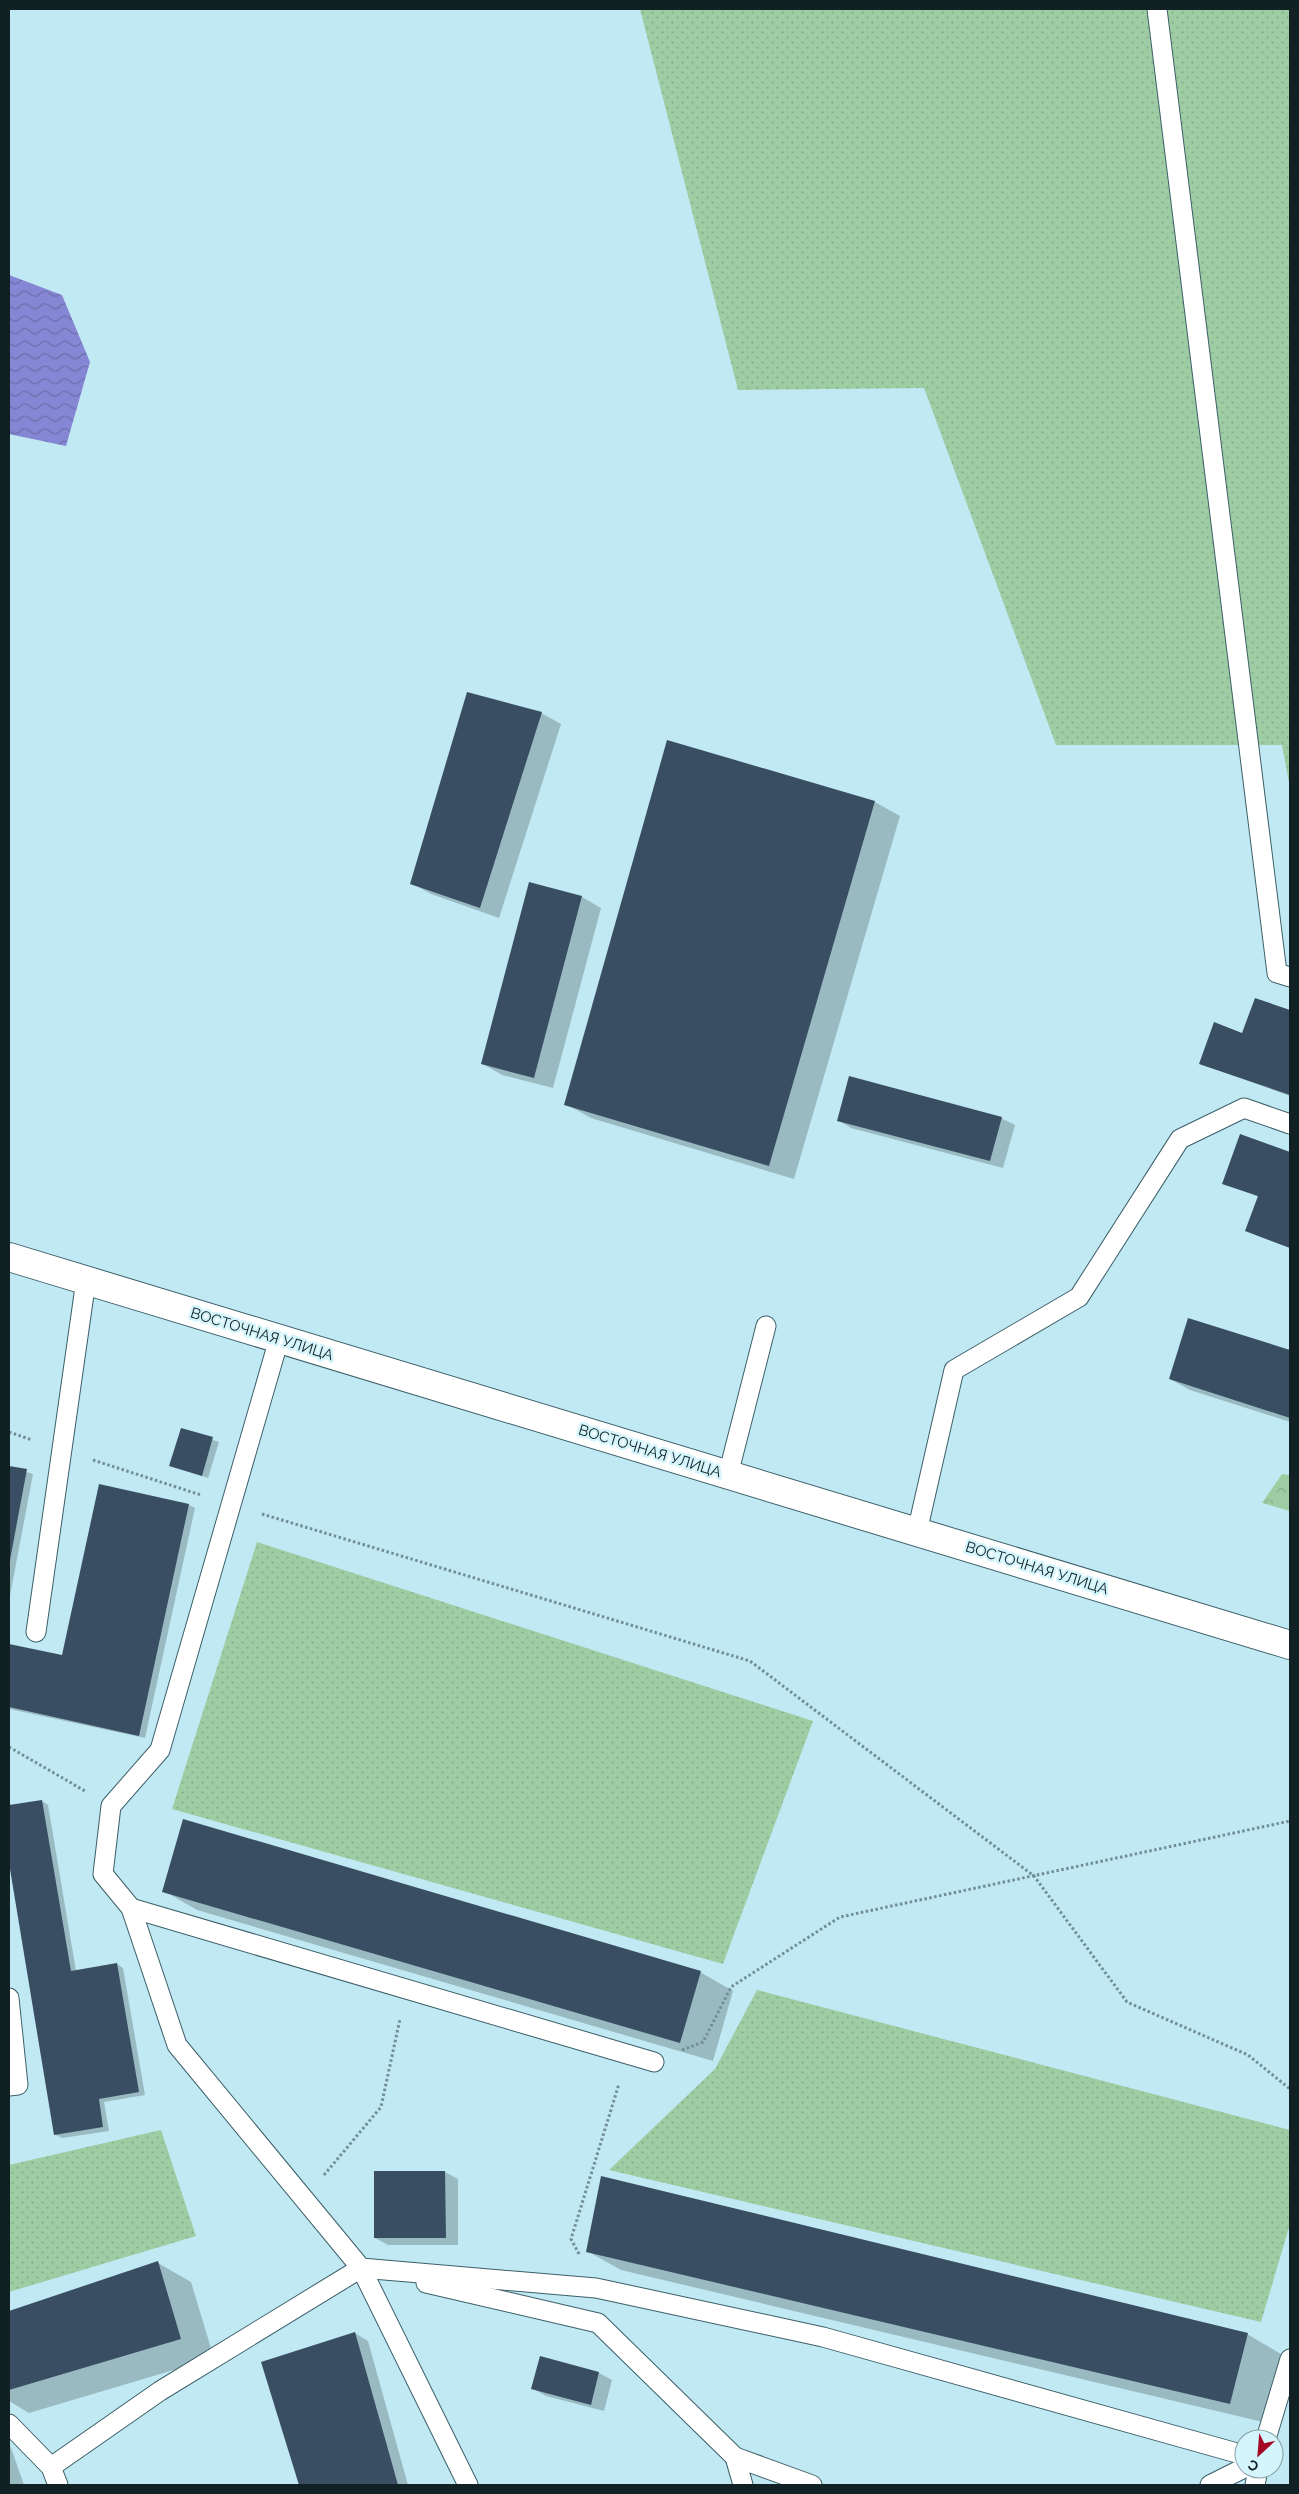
<svg xmlns="http://www.w3.org/2000/svg" width="1299" height="2494" viewBox="0 0 1299 2494" font-family="Raleway,sans-serif">
<style>
.forest{fill:url(#forest-crowns)}
.park{fill:url(#park-dots)}
.water{fill:url(#water-waves)}
.shadow{fill:#0003}
.building{fill:#394e62}
.lines{fill:none;stroke-linecap:round;stroke-linejoin:round}
.service-casing{stroke:#3c5f68;stroke-width:21}
.secondary-casing{stroke:#3c5f68;stroke-width:30}
.path{stroke:#718e95;stroke-width:3;stroke-dasharray:2.5 2.5;stroke-linecap:butt}
.service{stroke:#fff;stroke-width:19}
.secondary{stroke:#fff;stroke-width:28}
.labels{text-anchor:middle;stroke-width:5;stroke-linejoin:round;paint-order:stroke}
.street-label{font-size:15px;fill:#112023;stroke:#d5f5fd}
</style>
<defs>
<pattern id="forest-crowns" width="20" height="18" patternUnits="userSpaceOnUse" patternTransform="scale(1.25)"><rect width="20" height="18" fill="#9ecca3"/><path d="M2 6a3 3 0 1 1 6 0M12 15a3 3 0 1 1 6 0" fill="none" stroke="#87af8c"/></pattern>
<pattern id="park-dots" width="8" height="8" patternUnits="userSpaceOnUse" patternTransform="scale(1.25)"><rect width="8" height="8" fill="#9ecca3"/><path d="M2 2h.1M6 6h.1" fill="none" stroke="#87af8c" stroke-width="1.8" stroke-linecap="round"/></pattern>
<pattern id="water-waves" width="16" height="10" patternUnits="userSpaceOnUse" patternTransform="scale(1.25)"><rect width="16" height="10" fill="#8687d4"/><path d="M0 5q4-4 8 0t8 0" fill="none" stroke="#6c6eac"/></pattern>
</defs>
<rect width="100%" height="100%" fill="#c1e9f3"/>
<!-- forest -->
<polygon class="forest" points="1282,1474 1290,1475 1290,1511 1262,1503"/>
<!-- park -->
<g class="park">
<polygon points="640,9 1290,9 1290,788 1282,745 1056,745 924,388 738,390"/>
<polygon points="257,1542 813,1721 723,1964 172,1809"/>
<polygon points="757,1990 1290,2130 1290,2224 1261,2322 609,2170 715,2069"/>
<polygon points="161,2130 196,2236 9,2292 9,2165"/>
</g>
<!-- water -->
<polygon class="water" points="9,275 62,295 90,362 66,446 9,434"/>
<!-- shadow -->
<g class="shadow">
<polygon points="541,713 561,724 499,918 431,894 411,883"/>
<polygon points="668,742 875,802 900,816 794,1179 591,1118 566,1104"/>
<polygon points="582,897 601,908 553,1088 502,1075 483,1064"/>
<polygon points="1255,1000 1290,1011 1290,1096 1201,1064 1243,1035"/>
<polygon points="1001,1118 1015,1125 1003,1168 851,1128 838,1120"/>
<polygon points="1240,1136 1290,1154 1290,1248 1247,1231 1259,1197 1223,1183"/>
<polygon points="1189,1320 1290,1352 1290,1422 1190,1390 1170,1379"/>
<polygon points="181,1429 219,1442 208,1478 171,1465"/>
<polygon points="9,1467 33,1474 9,1601"/>
<polygon points="100,1485 189,1505 195,1508 145,1738 9,1709 9,1645 63,1657"/>
<polygon points="42,1801 48,1805 76,1971 117,1964 123,1968 145,2095 104,2102 109,2131 62,2138 56,2135 9,1855 9,1806"/>
<polygon points="164,1891 700,1972 733,1991 713,2061 197,1910"/>
<polygon points="375,2172 445,2172 458,2179 458,2245 388,2245 375,2238"/>
<polygon points="587,2251 1247,2334 1281,2354 1263,2422 621,2270"/>
<polygon points="158,2263 191,2282 214,2358 29,2413 9,2401 9,2312"/>
<polygon points="355,2333 368,2341 408,2485 300,2485 263,2363"/>
<polygon points="541,2357 599,2373 612,2380 604,2411 546,2396 532,2388"/>
<polygon points="9,2442 24,2485 9,2485"/>
</g>
<!-- building -->
<g class="building">
<polygon points="467,692 542,712 480,908 410,884"/>
<polygon points="667,740 875,801 769,1166 564,1105"/>
<polygon points="529,882 582,896 534,1078 481,1064"/>
<polygon points="1255,998 1290,1010 1290,1095 1199,1064 1214,1022 1242,1033"/>
<polygon points="849,1076 1002,1117 990,1161 837,1121"/>
<polygon points="1240,1134 1290,1152 1290,1248 1245,1231 1258,1196 1222,1184"/>
<polygon points="1188,1318 1290,1350 1290,1418 1169,1379"/>
<polygon points="181,1428 213,1437 202,1476 169,1466"/>
<polygon points="9,1466 27,1469 10,1560 9,1560"/>
<polygon points="99,1484 189,1504 139,1736 9,1707 9,1644 62,1655"/>
<polygon points="42,1800 71,1971 117,1963 139,2092 99,2099 103,2127 54,2135 9,1863 9,1805"/>
<polygon points="183,1819 701,1971 680,2043 162,1892"/>
<polygon points="374,2171 445,2171 446,2238 374,2238"/>
<polygon points="601,2176 1248,2333 1230,2404 586,2252"/>
<polygon points="158,2261 181,2339 9,2390 9,2311"/>
<polygon points="355,2332 398,2485 299,2485 261,2362"/>
<polygon points="540,2356 599,2372 591,2405 531,2389"/>
</g>
<g class="lines">
<!-- service casing -->
<g class="service-casing">
<g id="service">
<polyline points="1157,9 1277,973 1290,977"/>
<polyline points="279,1339 160,1750 111,1806 103,1874 131,1908 177,2045 361,2268 596,2288 823,2337 1244,2455"/>
<polyline points="728,1475 766,1326"/>
<polyline points="917,1532 954,1370 1079,1297 1180,1139 1244,1108 1290,1124"/>
<polyline points="36,1632 86,1280"/>
<polyline points="131,1908 654,2062"/>
<polyline points="9,1998 18,2085 9,2086"/>
<polyline points="361,2268 468,2485"/>
<polyline points="426,2283 598,2323 735,2457"/>
<polyline points="9,2424 51,2467 58,2485"/>
<polyline points="1266,2439 1290,2359"/>
<polyline points="51,2467 160,2391 361,2268 373,2270"/>
<polyline points="743,2485 735,2457 812,2485"/>
<polyline points="1210,2485 1244,2468"/>
<polyline points="1255,2485 1258,2469"/>
</g>
</g>
<!-- secondary casing -->
<g class="secondary-casing">
<polyline id="secondary" points="9,1257 1290,1645"/>
</g>
<!-- path -->
<g class="path">
<polyline points="9,1432 32,1440"/>
<polyline points="93,1460 201,1495"/>
<polyline points="262,1514 750,1661 1034,1876 1127,2002 1248,2055 1290,2089"/>
<polyline points="9,1747 85,1791"/>
<polyline points="682,2050 703,2042 731,1987 840,1917 1290,1821"/>
<polyline points="324,2175 381,2107 400,2019"/>
<polyline points="579,2254 571,2239 619,2084"/>
</g>
<!-- service -->
<use href="#service" class="service"/>
<!-- secondary -->
<use href="#secondary" class="secondary"/>
</g>
<g class="labels">
<!-- street labels -->
<g class="street-label">
<text transform="translate(262 1334) rotate(17)" y="5">ВОСТОЧНАЯ УЛИЦА</text>
<text transform="translate(650 1451) rotate(17)" y="5">ВОСТОЧНАЯ УЛИЦА</text>
<text transform="translate(1037 1568) rotate(17)" y="5">ВОСТОЧНАЯ УЛИЦА</text>
</g>
</g>
<!-- border -->
<rect width="1299" height="2494" fill="none" stroke="#112023" stroke-width="20"/>
<!-- north arrow -->
<g transform="translate(1259 2454) rotate(206)"><circle r="24" fill="#d5f5fd" stroke="#87a0a6"/>
<path d="M0-4L9 19L0 12L-9 19Z" fill="#a40824"/>
<text y="-8" font-size="14" font-weight="bold" text-anchor="middle" fill="#112023">С</text>
</g>
</svg>
